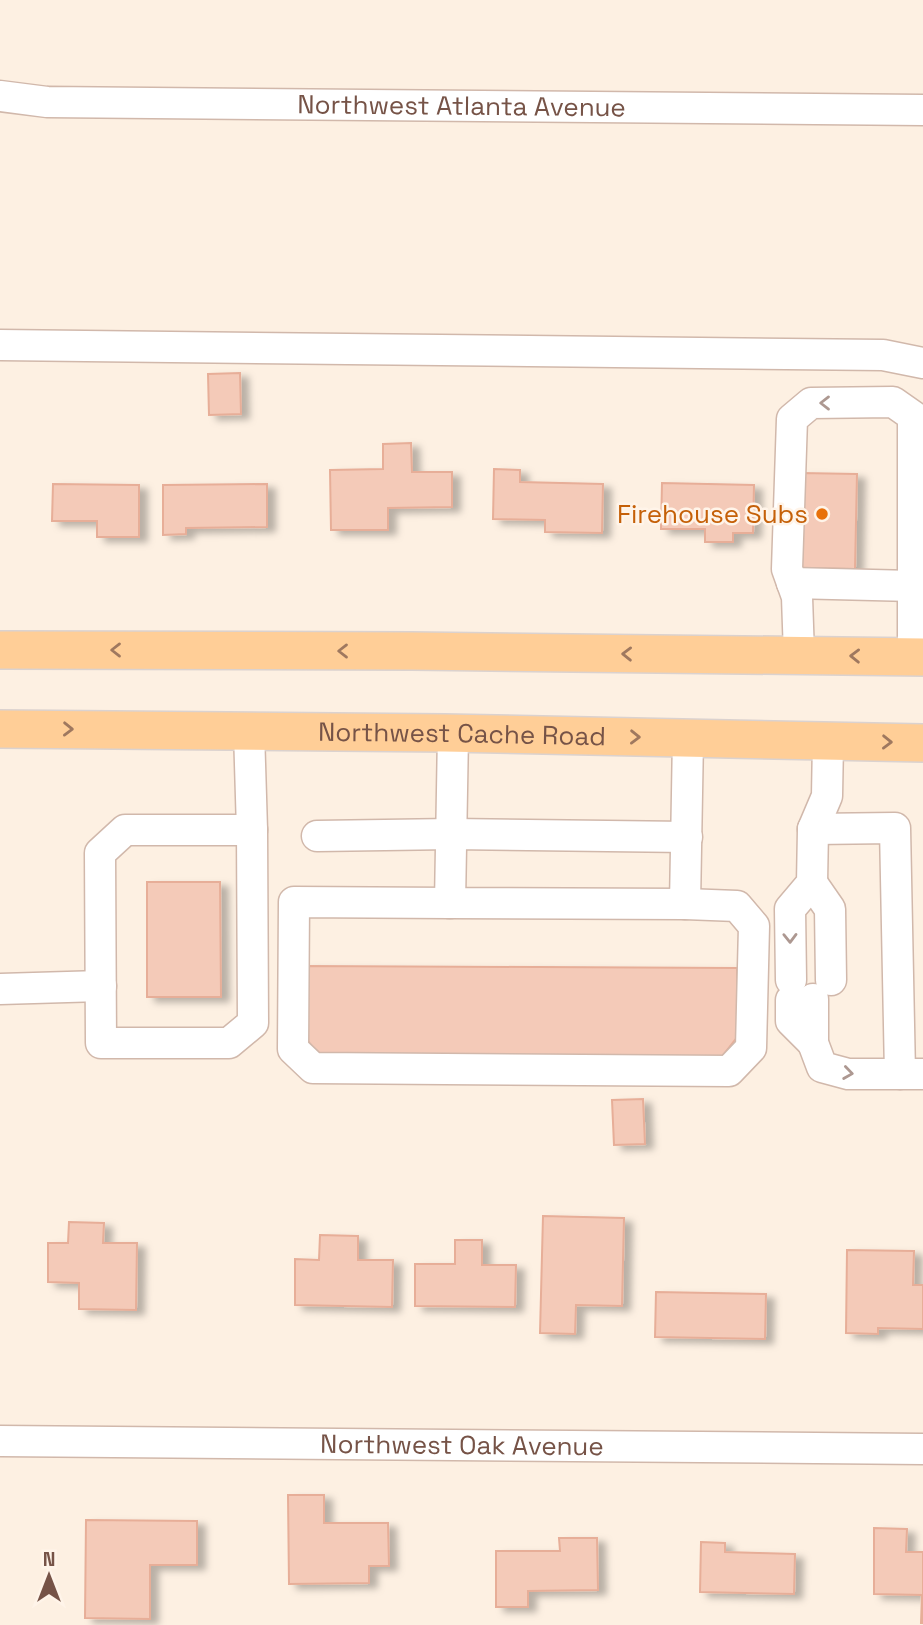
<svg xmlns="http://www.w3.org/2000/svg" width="923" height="1625" viewBox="0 0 923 1625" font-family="'Space Grotesk',sans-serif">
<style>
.building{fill:#f4cab8;stroke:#e7ae98;stroke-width:2;filter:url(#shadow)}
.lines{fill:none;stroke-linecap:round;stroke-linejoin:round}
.minor-casing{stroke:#d1b8ab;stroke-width:33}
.major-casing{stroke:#dbd2cf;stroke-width:40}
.minor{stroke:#fff;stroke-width:30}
.major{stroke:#ffce97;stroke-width:37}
.oneway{stroke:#ad9891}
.oneway2{stroke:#9f785f}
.food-dot{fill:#e8710a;stroke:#fff4e9;stroke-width:2.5}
.labels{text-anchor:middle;stroke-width:5;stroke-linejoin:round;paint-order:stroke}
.street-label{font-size:26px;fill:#765347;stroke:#fff4e9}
.food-label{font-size:26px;fill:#c56008;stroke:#fff4e9;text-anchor:end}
</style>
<defs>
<filter id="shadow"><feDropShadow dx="8" dy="4.5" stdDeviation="3.5" flood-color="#0004"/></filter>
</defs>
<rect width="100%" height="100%" fill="#fdf0e2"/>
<!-- building -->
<g class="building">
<polygon points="240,373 241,414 209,415 208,374"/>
<polygon points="411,443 412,472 452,472 452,507 388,508 388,530 331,530 330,470 383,469 383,444"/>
<polygon points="494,469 520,470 520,482 603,484 602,533 545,532 545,520 493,519"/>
<polygon points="801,473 857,474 855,569 799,568"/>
<polygon points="662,483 754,485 753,533 733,533 733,542 705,542 705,529 661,529"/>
<polygon points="53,484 139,485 139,537 97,537 97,521 52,521"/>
<polygon points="267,484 267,527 186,528 186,534 163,535 163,485"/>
<polygon points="147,882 220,882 221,997 147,997"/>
<polygon points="303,966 737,968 738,1036 720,1059 318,1054 301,1032"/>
<polygon points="643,1099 645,1144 614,1145 612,1100"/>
<polygon points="543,1216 624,1218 622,1306 576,1305 575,1334 540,1333"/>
<polygon points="69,1222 104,1223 103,1243 137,1243 136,1310 79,1309 79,1283 48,1282 48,1243 68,1243"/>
<polygon points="320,1235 358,1236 358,1260 393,1260 392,1307 295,1305 295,1259 319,1260"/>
<polygon points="455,1240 482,1240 482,1265 516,1265 515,1307 415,1306 415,1264 455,1264"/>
<polygon points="847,1250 914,1251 913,1285 923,1285 923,1329 878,1328 878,1334 846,1333"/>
<polygon points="656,1292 766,1294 765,1339 655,1337"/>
<polygon points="288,1495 324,1495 324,1523 388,1523 389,1566 369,1566 369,1583 289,1584"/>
<polygon points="86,1520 197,1521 197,1565 150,1565 150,1619 85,1618"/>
<polygon points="874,1528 907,1529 906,1552 923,1552 923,1623 921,1623 922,1595 874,1594"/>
<polygon points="559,1538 597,1538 598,1590 528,1591 528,1607 496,1607 496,1551 560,1551"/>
<polygon points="701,1542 725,1543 725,1552 795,1554 794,1594 700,1592"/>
</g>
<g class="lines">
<!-- minor casing -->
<g class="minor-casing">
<g id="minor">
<path id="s1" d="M0,96l47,6 876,8"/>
<polyline points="0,345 883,355 923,363"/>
<polyline points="792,583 913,586"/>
<polyline points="799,655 797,597 787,569 792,419 811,403 893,402 913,416 913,657"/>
<polyline points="249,731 252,830"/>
<polyline points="453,734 450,903 685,904 688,738"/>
<polyline points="813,829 895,828 900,1074"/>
<polygon points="125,830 252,830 253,1023 229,1043 101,1043 100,853"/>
<polyline points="317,836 452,834 687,837"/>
<polyline points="812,883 830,909 831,980"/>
<polyline points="450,903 294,902 293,1049 313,1068 729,1071 751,1048 754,926 737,906 685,904"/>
<polyline points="791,980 790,909 812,883 813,829 827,796 828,742"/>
<polyline points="0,989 101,986"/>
<polyline points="813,999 813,1043 822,1067 848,1074 923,1074"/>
<polyline points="791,1000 791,1021 813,1043"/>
<path id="s2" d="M0,1441l923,8"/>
</g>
</g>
<!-- major casing -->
<g class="major-casing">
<g id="major">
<polyline points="0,650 412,651 923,657"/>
<path id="s3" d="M0,729l445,4 478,10"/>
</g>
</g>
<!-- minor -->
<use href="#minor" class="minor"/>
<!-- major -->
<use href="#major" class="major"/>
</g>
<!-- one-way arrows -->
<defs><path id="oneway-chevron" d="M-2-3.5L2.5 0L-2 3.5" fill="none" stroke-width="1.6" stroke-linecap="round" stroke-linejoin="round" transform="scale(1.75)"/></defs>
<g class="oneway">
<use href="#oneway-chevron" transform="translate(825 403) rotate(180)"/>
<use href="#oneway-chevron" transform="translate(790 938) rotate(89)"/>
<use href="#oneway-chevron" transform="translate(848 1073) rotate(8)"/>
</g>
<g class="oneway2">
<use href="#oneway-chevron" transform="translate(116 650) rotate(180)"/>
<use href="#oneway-chevron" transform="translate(343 651) rotate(-180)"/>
<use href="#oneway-chevron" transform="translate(627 654) rotate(-179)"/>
<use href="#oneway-chevron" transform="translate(855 656) rotate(-179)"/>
<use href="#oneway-chevron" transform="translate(68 729) rotate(1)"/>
<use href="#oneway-chevron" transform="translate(635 737) rotate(1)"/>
<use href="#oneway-chevron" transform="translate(887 742) rotate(1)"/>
</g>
<!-- markers -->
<circle class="food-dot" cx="822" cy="514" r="7"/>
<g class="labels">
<!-- street labels -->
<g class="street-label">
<text dy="9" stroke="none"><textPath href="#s1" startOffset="462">Northwest Atlanta Avenue</textPath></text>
<text dy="9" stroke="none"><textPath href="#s3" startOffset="462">Northwest Cache Road</textPath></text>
<text dy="9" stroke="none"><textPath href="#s2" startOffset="462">Northwest Oak Avenue</textPath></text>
</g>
<!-- food labels -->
<g class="food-label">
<text x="808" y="523">Firehouse Subs</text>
</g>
</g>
<!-- north arrow -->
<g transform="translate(49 1576)" stroke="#fff4e9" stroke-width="5" paint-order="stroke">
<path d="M0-5L12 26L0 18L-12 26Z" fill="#765347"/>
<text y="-10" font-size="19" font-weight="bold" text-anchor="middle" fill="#765347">N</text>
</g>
</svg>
